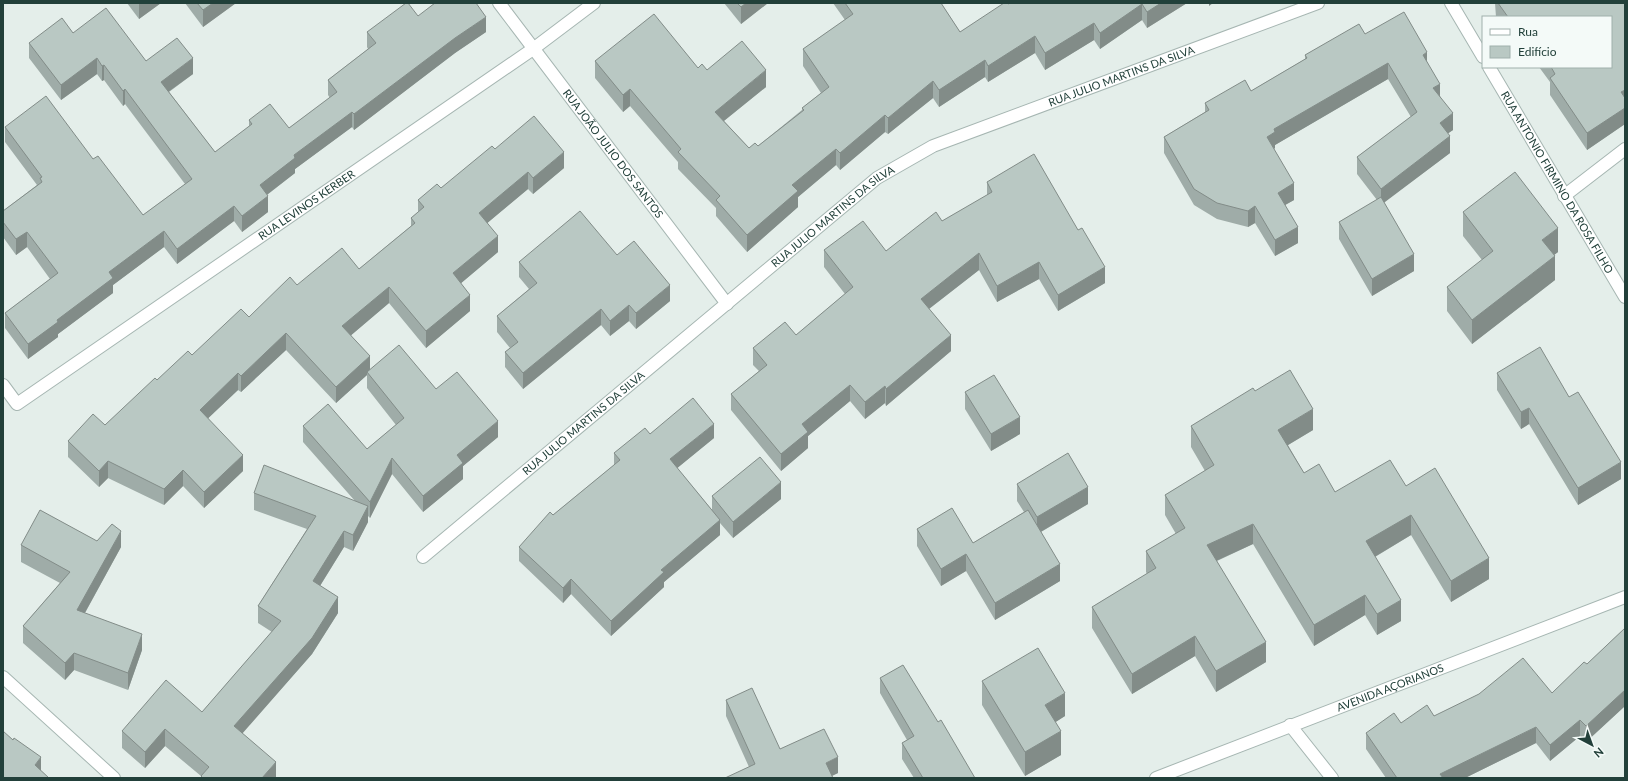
<svg xmlns="http://www.w3.org/2000/svg" width="1628" height="781" viewBox="0 0 1628 781" font-family="Lato,sans-serif">
<style>
.lines{fill:none;stroke-linecap:round;stroke-linejoin:round}
.minor-casing{stroke:#a6b6b2;stroke-width:14}
.minor{stroke:#fff;stroke-width:12}
.wall{fill:#9faca8}
.shaded-wall{fill:#828c88}
.building{fill:#b9c8c3;stroke:#828c88}
.labels{text-anchor:middle;stroke-width:3;stroke-linejoin:round;paint-order:stroke}
.street-label{font-size:11px;fill:#22403a;stroke:#f4faf8}
</style>
<rect width="100%" height="100%" fill="#e4eeea"/>
<g class="lines">
<!-- minor casing -->
<g class="minor-casing">
<g id="minor">
<path id="s1" d="M499,3l228,301"/>
<polyline points="1451,3 1483,57"/>
<path id="s2" d="M1489,67l136,230"/>
<polyline points="1564,196 1625,149"/>
<path id="s3" d="M3,385l14,19 516,-355 61,-46"/>
<path id="s4" d="M423,557l454,-379 56,-32 385,-143"/>
<polyline points="3,677 114,778"/>
<polyline points="1290,725 1332,778"/>
<path id="s5" d="M1156,778l469,-181"/>
</g>
</g>
<!-- minor -->
<use href="#minor" class="minor"/>
</g>
<!-- wall -->
<g class="wall">
<polygon points="127,3 161,3 139,19"/>
<polygon points="185,3 236,3 203,27"/>
<polygon points="724,3 768,3 741,24"/>
<polygon points="833,3 941,3 960,32 1010,3 1187,3 1147,28 1142,20 1100,49 1094,40 1045,70 1035,53 988,82 985,77 939,107 933,98 888,134 885,132 840,170 836,165 798,197 798,207 747,252 716,216 716,208 678,169 678,162 630,106 623,112 595,78 595,61 698,68 707,70 766,87 724,121 749,148 758,146 802,110 802,108 821,93 803,66 803,49 845,20"/>
<polygon points="1495,3 1625,3 1625,124 1587,150 1550,95 1550,82 1539,67 1611,67 1611,17 1496,17"/>
<polygon points="418,16 486,32 455,53 354,130 352,127 295,169 295,173 267,195 268,212 242,232 234,221 177,264 164,247 113,285 113,293 58,334 58,337 28,359 5,328 5,313 50,279 27,247 16,255 3,237 3,211 37,185 5,142 5,127 93,159 143,215 185,184 125,104 123,106 104,80 102,81 97,74 61,100 29,58 29,43 73,33 146,61 193,74 169,92 215,152 249,127 249,120 289,128 330,98 328,95 328,80 368,49 367,47 367,32"/>
<polygon points="1365,34 1427,62 1453,130 1448,133 1450,153 1384,202 1414,271 1372,296 1339,239 1339,222 1377,200 1357,174 1357,157 1411,117 1388,79 1275,145 1275,148 1274,149 1294,200 1285,205 1298,243 1275,256 1255,223 1248,227 1217,219 1194,205 1164,153 1164,137 1205,112 1205,103 1251,91 1305,59 1305,55"/>
<polygon points="495,149 564,168 533,194 528,189 487,223 498,252 461,283 470,311 426,348 389,303 351,335 370,369 436,389 498,437 463,466 463,479 423,512 392,474 370,518 368,516 368,522 353,551 344,547 320,586 338,613 312,654 242,733 276,778 201,778 201,776 165,746 145,768 122,748 122,731 202,712 272,632 258,623 258,606 307,529 254,510 254,493 355,501 303,442 303,426 367,449 396,425 367,388 367,375 336,403 286,350 241,392 238,390 208,418 243,471 204,508 183,486 164,505 108,478 99,487 68,457 68,441 105,425 157,380 192,355 297,285 359,269 411,226 411,218 418,212 418,200 441,188"/>
<polygon points="987,182 1105,283 1058,311 1039,279 997,302 979,270 929,309 951,351 886,406 885,403 865,419 850,401 808,436 808,448 781,471 731,410 731,394 759,371 753,365 753,348 796,335 845,294 824,267 824,250 886,251 942,221 987,196"/>
<polygon points="1463,212 1558,252 1554,255 1555,280 1472,344 1447,311 1447,287 1482,260 1463,236"/>
<polygon points="617,255 670,301 636,329 629,321 610,336 601,325 523,389 505,367 505,352 510,348 497,332 497,316 529,289 519,277 519,262"/>
<polygon points="1497,373 1569,397 1621,479 1578,505 1529,424 1521,429 1497,390"/>
<polygon points="1255,391 1313,430 1288,445 1304,473 1335,492 1406,486 1489,579 1451,602 1411,535 1375,557 1401,621 1377,635 1365,615 1314,646 1253,544 1217,561 1266,662 1216,692 1195,656 1132,694 1092,628 1092,607 1147,574 1146,572 1146,551 1176,534 1165,515 1165,495 1205,471 1191,447 1191,426"/>
<polygon points="965,392 1020,434 991,451 965,409"/>
<polygon points="714,438 677,468 712,510 712,496 781,499 733,538 720,523 720,535 664,582 664,587 611,636 571,594 563,603 519,561 519,547 553,515 614,465 614,453"/>
<polygon points="1017,484 1088,504 1041,532 1060,581 995,620 966,571 941,586 917,546 917,529 973,543 1024,512 1017,501"/>
<polygon points="97,541 121,547 85,613 142,650 128,690 74,670 65,680 23,643 23,626 60,583 21,562 21,545"/>
<polygon points="1625,628 1625,706 1586,742 1580,736 1550,761 1536,743 1465,778 1386,778 1366,749 1366,733 1401,723 1434,716 1552,693 1587,664"/>
<polygon points="880,678 938,722 975,778 914,778 902,759 902,743 907,740 880,693"/>
<polygon points="982,681 1065,716 1055,722 1061,755 1025,776 982,705"/>
<polygon points="726,700 780,749 838,773 832,776 749,767 726,716"/>
</g>
<!-- shaded-wall -->
<g class="shaded-wall">
<polygon points="139,3 161,3 139,19"/>
<polygon points="213,3 236,3 203,27 203,10"/>
<polygon points="746,3 768,3 741,24 741,7"/>
<polygon points="1161,3 1187,3 1147,28 1147,12"/>
<polygon points="1209,3 1213,3 1209,6"/>
<polygon points="1142,4 1142,20 1100,49 1100,33"/>
<polygon points="486,17 486,32 455,53 354,130 354,114 455,38"/>
<polygon points="1094,23 1094,40 1045,70 1045,53"/>
<polygon points="1035,36 1035,53 988,82 988,66"/>
<polygon points="1427,52 1427,69 1423,55"/>
<polygon points="97,58 97,74 61,100 61,85"/>
<polygon points="193,58 193,74 161,97 161,82"/>
<polygon points="985,60 985,77 939,107 939,90"/>
<polygon points="1388,63 1388,79 1275,145 1275,148 1267,153 1267,137 1274,129"/>
<polygon points="104,65 104,80 102,81 102,66"/>
<polygon points="766,70 766,87 715,128 715,112"/>
<polygon points="933,81 933,98 888,134 888,118"/>
<polygon points="1440,84 1440,101 1433,88"/>
<polygon points="125,89 125,104 123,106 123,91"/>
<polygon points="630,89 630,106 623,112 623,95"/>
<polygon points="1625,90 1625,106 1621,92"/>
<polygon points="1625,108 1625,124 1587,150 1587,133"/>
<polygon points="352,112 352,127 295,169 295,173 260,200 260,185 294,155"/>
<polygon points="1453,113 1453,130 1440,139 1440,123"/>
<polygon points="885,115 885,132 840,170 840,153"/>
<polygon points="1450,136 1450,153 1381,205 1381,189"/>
<polygon points="836,149 836,165 798,197 798,207 747,252 747,235 792,185"/>
<polygon points="564,152 564,168 533,194 533,178"/>
<polygon points="528,172 528,189 479,230 479,213"/>
<polygon points="1294,183 1294,200 1278,209 1278,193"/>
<polygon points="268,196 268,212 242,232 242,216"/>
<polygon points="234,206 234,221 177,264 177,249"/>
<polygon points="1255,206 1255,223 1248,227 1248,211"/>
<polygon points="1298,227 1298,243 1275,256 1275,240"/>
<polygon points="1558,228 1558,252 1542,264 1542,240"/>
<polygon points="164,231 164,247 113,285 113,293 58,334 58,337 28,359 28,344 57,320 109,272"/>
<polygon points="27,232 27,247 16,255 16,239"/>
<polygon points="498,236 498,252 453,290 453,273"/>
<polygon points="979,253 979,270 921,315 921,299"/>
<polygon points="1414,254 1414,271 1372,296 1372,279"/>
<polygon points="1555,256 1555,280 1472,344 1472,320"/>
<polygon points="1039,262 1039,279 997,302 997,286"/>
<polygon points="1105,267 1105,283 1058,311 1058,295"/>
<polygon points="670,285 670,301 636,329 636,313"/>
<polygon points="389,287 389,303 342,343 342,326"/>
<polygon points="470,295 470,311 426,348 426,331"/>
<polygon points="629,305 629,321 610,336 610,321"/>
<polygon points="601,309 601,325 523,389 523,373"/>
<polygon points="286,333 286,350 241,392 241,376"/>
<polygon points="951,335 951,351 886,406 886,389"/>
<polygon points="370,356 370,372 367,372 367,375 336,403 336,387"/>
<polygon points="238,373 238,390 200,426 200,410"/>
<polygon points="850,385 850,401 808,436 808,448 781,471 781,454 802,424"/>
<polygon points="885,386 885,403 865,419 865,402"/>
<polygon points="1529,408 1529,424 1521,429 1521,412"/>
<polygon points="1313,409 1313,430 1278,451 1278,430"/>
<polygon points="1020,417 1020,434 991,451 991,434"/>
<polygon points="498,421 498,437 463,466 463,479 423,512 423,496 457,455"/>
<polygon points="714,424 714,438 670,474 670,459"/>
<polygon points="243,455 243,471 204,508 204,492"/>
<polygon points="392,458 392,474 370,518 370,502"/>
<polygon points="108,461 108,478 99,487 99,471"/>
<polygon points="1621,462 1621,479 1578,505 1578,488"/>
<polygon points="183,470 183,486 164,505 164,489"/>
<polygon points="781,482 781,499 733,538 733,522"/>
<polygon points="1088,487 1088,504 1037,534 1037,517"/>
<polygon points="368,506 368,522 353,551 353,535"/>
<polygon points="1411,515 1411,535 1366,562 1366,541"/>
<polygon points="720,520 720,535 664,582 664,587 611,636 611,621 661,570"/>
<polygon points="1253,524 1253,544 1207,565 1207,545"/>
<polygon points="121,531 121,547 77,627 77,610"/>
<polygon points="344,531 344,547 313,597 313,581"/>
<polygon points="966,554 966,571 941,586 941,569"/>
<polygon points="1489,558 1489,579 1451,602 1451,581"/>
<polygon points="1060,564 1060,581 995,620 995,603"/>
<polygon points="571,579 571,594 563,603 563,588"/>
<polygon points="1365,595 1365,615 1314,646 1314,625"/>
<polygon points="338,597 338,613 312,654 234,743 234,726"/>
<polygon points="1401,600 1401,621 1377,635 1377,614"/>
<polygon points="142,634 142,650 128,690 128,673"/>
<polygon points="1195,636 1195,656 1132,694 1132,674"/>
<polygon points="1266,642 1266,662 1216,692 1216,671"/>
<polygon points="74,653 74,670 65,680 65,663"/>
<polygon points="1625,689 1625,706 1586,742 1586,726"/>
<polygon points="1065,693 1065,716 1045,729 1045,705"/>
<polygon points="1580,720 1580,736 1550,761 1550,745"/>
<polygon points="1536,727 1536,743 1465,778 1440,778 1440,774"/>
<polygon points="165,729 165,746 145,768 145,752"/>
<polygon points="1061,731 1061,755 1025,776 1025,752"/>
<polygon points="41,757 41,773 35,765"/>
<polygon points="838,757 838,773 827,778 826,763"/>
<polygon points="276,762 276,778 262,778"/>
</g>
<!-- building -->
<g class="building">
<polygon points="197,3 213,3 203,10"/>
<polygon points="406,3 408,3 418,16 435,3 476,3 486,17 455,38 354,114 352,112 294,155 295,158 260,185 268,196 242,216 234,206 177,249 164,231 109,272 113,278 57,320 58,322 28,344 5,313 58,273 27,232 16,239 3,222 3,211 42,182 40,178 42,177 5,127 46,96 93,159 98,156 143,215 192,179 125,89 123,91 104,65 102,66 97,58 61,85 29,43 62,18 73,33 106,8 146,61 177,38 193,58 161,82 215,152 252,124 249,120 270,104 289,128 337,92 328,80 376,43 367,32"/>
<polygon points="737,3 746,3 741,7"/>
<polygon points="845,3 941,3 960,32 1004,3 1007,3 1008,4 1010,3 1161,3 1147,12 1142,4 1100,33 1094,23 1045,53 1035,36 988,66 985,60 939,90 933,81 888,118 885,115 840,153 836,149 792,185 798,191 747,235 716,200 720,196 678,152 681,149 630,89 623,95 595,61 654,14 698,68 702,64 707,70 742,41 766,70 715,112 749,148 755,143 758,146 804,110 802,108 829,87 803,49 853,14"/>
<polygon points="1498,3 1625,3 1625,90 1621,92 1625,98 1625,108 1587,133 1550,78 1555,74 1551,67 1611,67 1611,17 1508,17"/>
<polygon points="1404,12 1427,52 1423,55 1440,84 1433,88 1453,113 1440,123 1450,136 1381,189 1357,157 1417,112 1388,63 1274,129 1275,132 1267,137 1294,183 1278,193 1298,227 1275,240 1255,206 1248,211 1217,203 1194,189 1164,137 1209,110 1205,103 1245,80 1251,91 1307,58 1305,55 1359,24 1365,34"/>
<polygon points="534,116 564,152 533,178 528,172 479,213 498,236 453,273 470,295 426,331 389,287 342,326 370,356 336,387 286,333 241,376 238,373 200,410 243,455 204,492 183,470 164,489 108,461 99,471 68,441 93,414 105,425 155,378 157,380 188,351 192,355 241,309 249,317 290,277 297,285 342,248 359,269 415,223 411,218 424,207 418,200 437,184 441,188 492,146 495,149"/>
<polygon points="1034,154 1078,230 1082,228 1105,267 1058,295 1039,262 997,286 979,253 921,299 951,335 886,389 885,386 865,402 850,385 802,424 808,432 781,454 731,394 767,365 753,348 785,322 796,335 853,287 824,250 863,221 886,251 936,212 942,221 992,192 987,182"/>
<polygon points="1515,172 1558,228 1542,240 1555,256 1472,320 1447,287 1493,251 1463,212"/>
<polygon points="1381,197 1414,254 1372,279 1339,222"/>
<polygon points="580,211 617,255 634,241 670,285 636,313 629,305 610,321 601,309 523,373 505,352 518,342 497,316 537,283 519,262"/>
<polygon points="399,345 436,389 457,372 498,421 457,455 463,463 423,496 392,458 370,502 303,426 328,404 367,449 404,418 367,372"/>
<polygon points="1540,347 1569,397 1578,392 1621,462 1578,488 1529,408 1521,412 1497,373"/>
<polygon points="1290,370 1313,409 1278,430 1304,473 1319,464 1335,492 1390,460 1406,486 1435,468 1489,558 1451,581 1411,515 1366,541 1401,600 1377,614 1365,595 1314,625 1253,524 1207,545 1266,642 1216,671 1195,636 1132,674 1092,607 1156,568 1146,551 1185,528 1165,495 1214,465 1191,426 1253,388 1255,391"/>
<polygon points="994,375 1020,417 991,434 965,392"/>
<polygon points="693,398 714,424 670,459 720,520 661,570 664,572 611,621 571,579 563,588 519,547 550,512 553,515 620,460 614,453 645,428 650,434"/>
<polygon points="1068,453 1088,487 1037,517 1017,484"/>
<polygon points="760,457 781,482 733,522 712,496"/>
<polygon points="264,465 368,506 353,535 344,531 313,581 338,597 312,638 234,726 276,762 262,778 203,778 201,776 209,767 165,729 145,752 122,731 166,680 202,712 281,621 258,606 316,516 254,493"/>
<polygon points="952,508 973,543 1028,510 1060,564 995,603 966,554 941,569 917,529"/>
<polygon points="40,510 97,541 112,524 121,531 77,610 142,634 128,673 74,653 65,663 23,626 70,572 21,545"/>
<polygon points="1625,628 1625,690 1586,726 1580,720 1550,745 1536,727 1440,774 1443,778 1397,778 1366,733 1394,713 1401,723 1427,705 1434,716 1479,694 1523,658 1552,693 1584,662 1587,664"/>
<polygon points="1038,648 1065,693 1045,705 1061,731 1025,752 982,681"/>
<polygon points="903,665 938,722 941,720 975,778 923,778 902,743 914,736 880,678"/>
<polygon points="752,688 780,749 824,729 838,757 826,763 833,778 725,778 755,764 726,700"/>
<polygon points="3,731 13,740 14,738 41,757 35,765 49,778 3,778"/>
</g>
<g class="labels">
<!-- street labels -->
<g class="street-label">
<text dy="4" stroke="none"><textPath href="#s4" startOffset="857">RUA JULIO MARTINS DA SILVA</textPath></text>
<text dy="4" stroke="none"><textPath href="#s1" startOffset="189">RUA JOÃO JULIO DOS SANTOS</textPath></text>
<text dy="4" stroke="none"><textPath href="#s2" startOffset="134">RUA ANTONIO FIRMINO DA ROSA FILHO</textPath></text>
<text dy="4" stroke="none"><textPath href="#s3" startOffset="375">RUA LEVINOS KERBER</textPath></text>
<text dy="4" stroke="none"><textPath href="#s4" startOffset="533">RUA JULIO MARTINS DA SILVA</textPath></text>
<text dy="4" stroke="none"><textPath href="#s4" startOffset="209">RUA JULIO MARTINS DA SILVA</textPath></text>
<text dy="4" stroke="none"><textPath href="#s5" startOffset="251">AVENIDA AÇORIANOS</textPath></text>
</g>
</g>
<!-- border -->
<rect width="1628" height="781" fill="none" stroke="#22403a" stroke-width="8"/>
<!-- legend -->
<rect x="1482" y="16" width="130" height="52" fill="#f4faf8" stroke="#a0b0ac"/>
<rect x="1490" y="29" width="20" height="6" fill="#ffffff" stroke="#a0b0ac"/>
<text x="1518" y="36" font-size="12" fill="#22403a">Rua</text>
<rect x="1490" y="46" width="20" height="12" fill="#b9c8c3" stroke="#a0b0ac"/>
<text x="1518" y="56" font-size="12" fill="#22403a">Edifício</text>
<!-- north arrow -->
<g transform="translate(1592 745) rotate(139)" stroke="#f4faf8" stroke-width="3" paint-order="stroke">
<path d="M0-3L7 15L0 10L-7 15Z" fill="#22403a"/>
<text y="-6" font-size="11" font-weight="bold" text-anchor="middle" fill="#22403a">N</text>
</g>
</svg>
